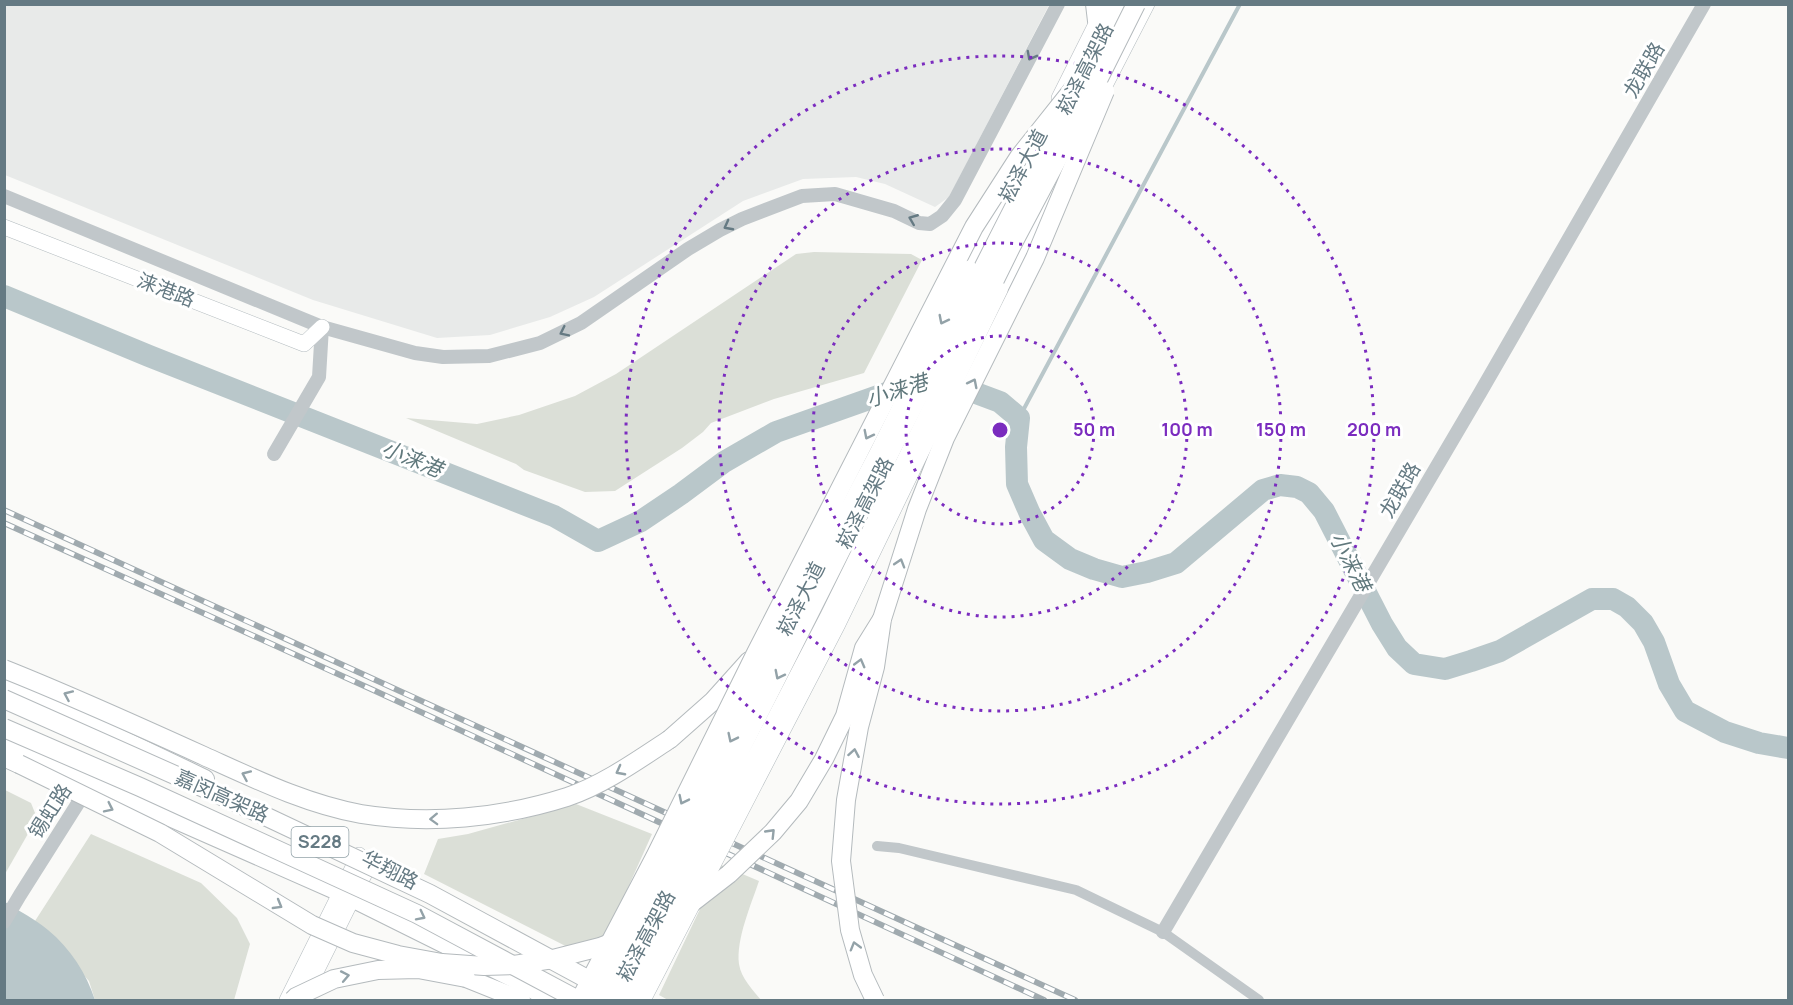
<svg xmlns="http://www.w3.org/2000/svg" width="1793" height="1005" viewBox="0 0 1793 1005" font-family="Manrope,'Noto Sans SC',sans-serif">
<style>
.built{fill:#e8eae9}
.green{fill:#dbdfd7}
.water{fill:#b9c7ca}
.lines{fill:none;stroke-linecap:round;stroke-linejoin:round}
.stream{stroke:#b9c7ca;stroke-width:4}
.river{stroke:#b9c7ca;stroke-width:22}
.secondary-casing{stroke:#b3bbbf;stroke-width:16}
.primary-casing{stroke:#b5bbbe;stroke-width:20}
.trunk-casing{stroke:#b4babd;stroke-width:20}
.minor{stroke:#c1c7ca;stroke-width:10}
.tertiary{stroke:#c1c7ca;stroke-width:14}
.secondary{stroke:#fff;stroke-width:15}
.primary{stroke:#fff;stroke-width:18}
.trunk{stroke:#fff;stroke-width:18}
.rail-casing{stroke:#a0aaaf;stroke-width:6}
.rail{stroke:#fff;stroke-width:4;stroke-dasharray:11;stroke-linecap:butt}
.secondary-bridge-casing{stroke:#b3bbbf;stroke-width:16;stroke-linecap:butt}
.trunk-bridge-casing{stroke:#b4babd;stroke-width:20;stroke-linecap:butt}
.secondary-bridge{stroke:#fff;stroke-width:15}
.trunk-bridge{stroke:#fff;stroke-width:18}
.oneway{stroke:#657a83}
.oneway2{stroke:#93a2a8}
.ring{fill:none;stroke:#7b2cbf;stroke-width:3;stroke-dasharray:3 6}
.labels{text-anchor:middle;stroke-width:6;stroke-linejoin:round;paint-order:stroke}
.shield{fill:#fff;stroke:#93a2a8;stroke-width:1.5}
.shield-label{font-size:18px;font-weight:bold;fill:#657a83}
.street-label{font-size:20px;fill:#657a83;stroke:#fff}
.water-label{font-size:21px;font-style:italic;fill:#60787c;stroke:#fff}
.centre{fill:#7b2cbf;stroke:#fff;stroke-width:3}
.ring-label{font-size:18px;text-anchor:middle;font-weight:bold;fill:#7b2cbf;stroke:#fff;stroke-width:6;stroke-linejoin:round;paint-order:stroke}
</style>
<rect width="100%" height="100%" fill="#fafaf8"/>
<!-- built -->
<polygon class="built" points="4,5 1049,5 949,197 935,207 885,184 856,177 803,179 743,201 594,297 550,317 490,335 437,338 313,300 5,175"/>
<!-- green -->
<g class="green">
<polygon points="814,252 911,254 922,260 864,373 774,399 711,423 703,432 682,448 615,491 585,492 524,470 516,464 406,418 477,424 519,415 575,396 616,374 796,254"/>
<polygon points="5,790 31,803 37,818 5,874"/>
<polygon points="576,804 652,834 595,961 424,874 438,839 468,834"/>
<polygon points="91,834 201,883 237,918 250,944 234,1000 95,1000 89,981 35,921"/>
<path d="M721,865l38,16c-8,24 -23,58 -20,83 2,14 14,26 22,36h-93l-9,-5z"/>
</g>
<!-- water -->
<path class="water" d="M5,902c14,9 30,17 43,28 23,19 38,43 47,70h-90z"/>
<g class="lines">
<!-- stream -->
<polyline class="stream" points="1019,418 1240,4"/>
<!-- river -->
<g class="river">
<polyline points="4,296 149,356 554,516 598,541 641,521 681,494 724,462 776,432 906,386"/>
<polyline points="949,383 1000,402 1019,418 1016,447 1017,484 1030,514 1044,540 1070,559 1094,569 1122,577 1147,572 1176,563 1263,490 1280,485 1297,487 1309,493 1324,511 1382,624 1397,648 1414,664 1445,669 1471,661 1500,651 1592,599 1613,599 1627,607 1643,623 1654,642 1669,684 1685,711 1725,732 1759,743 1788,748"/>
</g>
<!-- secondary casing -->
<g class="secondary-casing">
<g id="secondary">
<polyline points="1099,97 1147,4"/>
<polyline points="1059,98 1106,4"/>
<polyline points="4,227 304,344 322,327"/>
<polyline points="969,268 1028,157"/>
<polyline points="1000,290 1070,153"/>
<polyline points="303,998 371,861"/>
<polyline points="287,1000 359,855"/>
</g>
</g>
<!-- primary casing -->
<g class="primary-casing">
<g id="primary">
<polyline points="1095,4 1097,21"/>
<polyline points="4,683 205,779"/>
<polyline points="4,744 340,892 519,981 551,1000"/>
</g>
</g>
<!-- trunk casing -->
<g class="trunk-casing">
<g id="trunk">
<polyline points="1081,79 1119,4"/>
<polyline points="670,739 713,701 749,661"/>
<polyline points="4,757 19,764"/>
<polyline points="466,978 521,1000"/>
</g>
</g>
<!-- minor -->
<polyline class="minor" points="877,846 899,848 1076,890 1163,932 1259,1000"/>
<!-- tertiary -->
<g class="tertiary">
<polyline points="4,196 322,327 415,353 443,357 489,356 540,343 581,323 688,249 720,230 742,219 802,196 835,194 894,211 919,223 930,224 942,216 955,200 1058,4"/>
<polyline points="274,454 319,377 322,327"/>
<polyline points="4,922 20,895 87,789"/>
<polyline points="1163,932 1480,393 1704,4"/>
</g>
<!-- secondary -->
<use href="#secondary" class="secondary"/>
<!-- primary -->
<use href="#primary" class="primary"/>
<!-- trunk -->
<use href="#trunk" class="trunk"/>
<!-- rail casing -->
<g class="rail-casing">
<g id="rail">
<polyline points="4,510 1075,1000"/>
<polyline points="4,523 371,689 1044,1000"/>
</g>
</g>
<!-- rail -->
<use href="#rail" class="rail"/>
<!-- secondary-bridge casing -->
<g class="secondary-bridge-casing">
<g id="secondary-bridge">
<polyline points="595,1000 677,847 798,603 877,453 969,268"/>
<polyline points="643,1000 838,624 1000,290"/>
</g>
</g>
<!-- trunk-bridge casing -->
<g class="trunk-bridge-casing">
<g id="trunk-bridge">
<path d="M4,669c68,27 134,57 200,87 51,23 102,48 157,58 68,11 140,4 206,-17 36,-12 71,-37 103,-58"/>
<polyline points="4,699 231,800 430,894 626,1000"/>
<polyline points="4,728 140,787 417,914 578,1000"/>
<polyline points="19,764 160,833 312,925 353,943 398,955 442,963 484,966 514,965 553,959 600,947 653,926 689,905 729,874 773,832 799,801 824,759 845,716 864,648 882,619"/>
<polyline points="293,1000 296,997 334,979 378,970 418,969 466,978"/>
<polyline points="580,1000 655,857 756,653 974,227 1019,157 1081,79"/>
<path d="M612,1000c153,-292 296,-589 448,-882"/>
<polyline points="630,1000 829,617 1012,245 1077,122 1136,4"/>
<polyline points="875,1000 863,975 850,930 841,861 846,800 859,727 875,667 882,619 917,509 945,438 1035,258 1105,91"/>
</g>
</g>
<!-- secondary-bridge -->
<use href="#secondary-bridge" class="secondary-bridge"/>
<!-- trunk-bridge -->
<use href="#trunk-bridge" class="trunk-bridge"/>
</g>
<!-- one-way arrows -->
<defs><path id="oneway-chevron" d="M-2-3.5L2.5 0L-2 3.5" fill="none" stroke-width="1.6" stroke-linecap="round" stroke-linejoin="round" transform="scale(1.5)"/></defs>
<g class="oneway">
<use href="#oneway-chevron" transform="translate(1031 56) rotate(118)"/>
<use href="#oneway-chevron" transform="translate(913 219) rotate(-158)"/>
<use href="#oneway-chevron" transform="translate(728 226) rotate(152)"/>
<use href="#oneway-chevron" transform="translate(564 332) rotate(154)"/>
</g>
<g class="oneway2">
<use href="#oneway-chevron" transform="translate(943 320) rotate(117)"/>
<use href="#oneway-chevron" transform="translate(973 383) rotate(-63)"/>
<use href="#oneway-chevron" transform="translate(868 435) rotate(117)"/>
<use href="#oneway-chevron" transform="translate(900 563) rotate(-73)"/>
<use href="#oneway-chevron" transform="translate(860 663) rotate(-75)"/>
<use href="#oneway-chevron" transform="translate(779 675) rotate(117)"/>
<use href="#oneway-chevron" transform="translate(68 695) rotate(-156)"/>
<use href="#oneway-chevron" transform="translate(732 738) rotate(116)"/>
<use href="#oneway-chevron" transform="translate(854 753) rotate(-80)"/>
<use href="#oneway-chevron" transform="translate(620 771) rotate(152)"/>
<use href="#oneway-chevron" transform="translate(246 775) rotate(-156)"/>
<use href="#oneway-chevron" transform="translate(683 800) rotate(116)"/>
<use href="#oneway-chevron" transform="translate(109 808) rotate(26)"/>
<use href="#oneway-chevron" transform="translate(434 819) rotate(178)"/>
<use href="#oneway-chevron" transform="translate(771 833) rotate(-46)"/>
<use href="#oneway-chevron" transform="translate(278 905) rotate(30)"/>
<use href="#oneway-chevron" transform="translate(421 916) rotate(27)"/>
<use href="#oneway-chevron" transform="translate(855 946) rotate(-106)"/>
<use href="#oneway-chevron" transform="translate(345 976) rotate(-11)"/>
</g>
<!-- distance rings -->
<g class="ring">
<circle cx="1000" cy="430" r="94"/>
<circle cx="1000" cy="430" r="187"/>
<circle cx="1000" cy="430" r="281"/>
<circle cx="1000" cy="430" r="374"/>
</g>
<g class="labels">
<!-- shield labels -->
<rect class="shield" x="291.5" y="827" width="57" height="30" rx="4.5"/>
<g class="shield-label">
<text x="320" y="848">S228</text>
</g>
<!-- street labels -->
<g class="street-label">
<text transform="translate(1085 69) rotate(-63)" y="7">崧泽高架路</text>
<text transform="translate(1644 70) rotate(-60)" y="7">龙联路</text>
<text transform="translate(1023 166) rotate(-62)" y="7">崧泽大道</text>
<text transform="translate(166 290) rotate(21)" y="7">涞港路</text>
<text transform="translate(1400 490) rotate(-60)" y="7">龙联路</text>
<text transform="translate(865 503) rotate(-63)" y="7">崧泽高架路</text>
<text transform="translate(801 599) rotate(-63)" y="7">崧泽大道</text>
<text transform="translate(222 796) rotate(24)" y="7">嘉闵高架路</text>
<text transform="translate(50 811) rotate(-57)" y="7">锡虹路</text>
<text transform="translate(390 870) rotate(27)" y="7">华翔路</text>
<text transform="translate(646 936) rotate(-62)" y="7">崧泽高架路</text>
</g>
<!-- water labels -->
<g class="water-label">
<text transform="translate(897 391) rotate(-17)" y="7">小涞港</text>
<text transform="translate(412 459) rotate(22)" y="7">小涞港</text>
<text transform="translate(1350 562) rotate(63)" y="7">小涞港</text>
</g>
</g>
<circle cx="1000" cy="430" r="9" class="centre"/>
<g class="ring-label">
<text x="1094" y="436">50 m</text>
<text x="1187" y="436">100 m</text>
<text x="1281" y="436">150 m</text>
<text x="1374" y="436">200 m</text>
</g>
<!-- border -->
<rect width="1793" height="1005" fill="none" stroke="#657a83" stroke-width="12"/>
</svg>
